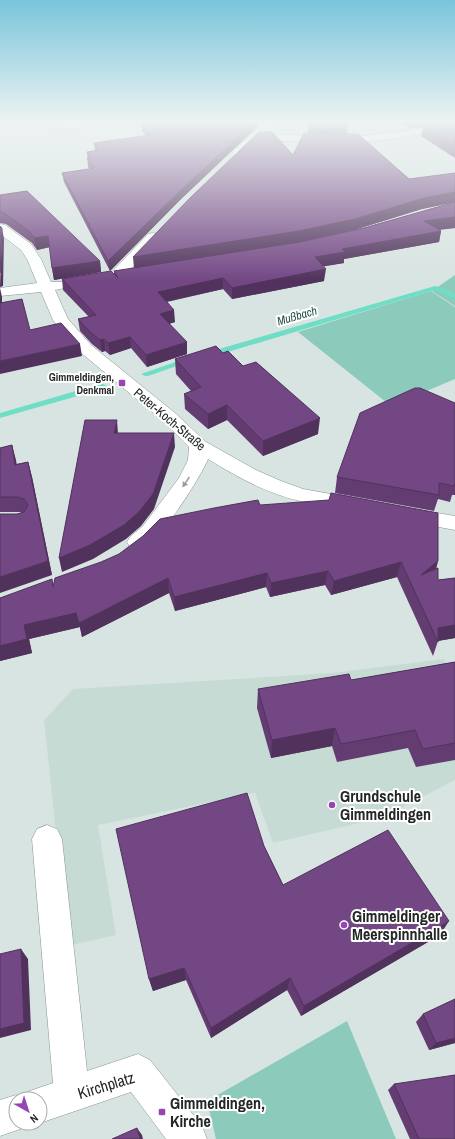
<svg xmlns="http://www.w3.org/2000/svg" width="455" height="1139" viewBox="0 0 455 1139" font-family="'Archivo Narrow',sans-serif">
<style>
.built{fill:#c7dbd5}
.green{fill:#8ccabb}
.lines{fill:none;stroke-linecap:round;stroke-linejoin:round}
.stream{fill:#70dec7;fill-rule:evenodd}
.minor-casing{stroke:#889390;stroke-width:1}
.minor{fill:#fff;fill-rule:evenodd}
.wall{fill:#633d72;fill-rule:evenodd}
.shaded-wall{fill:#50325c}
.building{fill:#734784;stroke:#50325c}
.oneway{fill:#9c9e9d}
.poi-dot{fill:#9745b4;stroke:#fff;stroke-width:1.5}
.labels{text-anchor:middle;stroke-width:4;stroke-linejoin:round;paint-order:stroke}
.far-poi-label{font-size:11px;font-weight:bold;fill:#232826;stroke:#fff;text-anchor:end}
.far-water-label{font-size:12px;font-style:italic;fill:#235349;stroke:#fff}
.street-label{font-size:13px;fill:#232826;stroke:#fff}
.near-poi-label{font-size:16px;font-weight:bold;fill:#232826;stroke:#fff;text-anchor:start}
.near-street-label{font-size:16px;fill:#232826;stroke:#fff}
</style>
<rect width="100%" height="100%" fill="#d8e4e1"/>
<!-- built -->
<polygon class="built" points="444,659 455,681 455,780 381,818 273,843 255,793 98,825 116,935 68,946 44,720 73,689 333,673"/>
<!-- green -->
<g class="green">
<polygon points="455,275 455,306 432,291"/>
<polygon points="431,291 455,307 455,379 391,406 298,332"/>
<polygon points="347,1021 396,1139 216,1139 207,1101"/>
</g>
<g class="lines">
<!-- stream -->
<g class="stream">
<polygon points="435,286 447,290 455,294 455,299 435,290 211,357 205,357 204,355 205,353"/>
<polygon points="184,359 187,359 191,361 148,376 145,376 141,374"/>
<polygon points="100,384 103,384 107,386 106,388 0,418 0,413"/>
</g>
<!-- minor casing -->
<g class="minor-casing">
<g id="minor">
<polygon points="76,122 111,122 106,125 56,130 51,127 56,124"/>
<polygon points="265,122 276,122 264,134 351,137 390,133 455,123 455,129 390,139 351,143 257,140 242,154 234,154 232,152 234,150"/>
<path d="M0,224l5,1 26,19 10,15 10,23h14l2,3 -2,3 -10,2 13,29 23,26 84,68 31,29 50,28 25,11 22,8 61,11 3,5 -3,5 -7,2c-19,-3 -39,-6 -57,-11 -34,-8 -63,-24 -92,-42 -7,18 -47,80 -63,88 -5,3 -9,2 -15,0l-3,-5 3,-5 13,-11 36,-48 9,-18 1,-13 -26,-26 -84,-70 -26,-31 -12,-28 -41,4v-8l37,-5 -10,-24 -6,-9 -21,-16z"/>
<polygon points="153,233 158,234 160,237 158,240 122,278 117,279 112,278 110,275 112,272 148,234"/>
<polygon points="408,508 455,516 455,530 401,520 398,515 401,510"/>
<polygon points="47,825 57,829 62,839 87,1071 138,1054 150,1060 202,1126 207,1139 166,1139 131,1092 40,1123 40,1099 16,1099 16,1123 30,1123 29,1126 0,1136 0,1100 16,1095 25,1099 27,1092 53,1083 32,839 37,829"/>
</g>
</g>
<!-- minor -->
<use href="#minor" class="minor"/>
</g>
<!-- wall -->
<g class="wall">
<polygon points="141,122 258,126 180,200 110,271 64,182 62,173 90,169 88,167 87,152 95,151 94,143 146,136 142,131"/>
<path d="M309,122l39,1 -1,11 62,45 46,-6v55l-16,2 2,1 -2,11 -95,17v4l-21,3 1,15 -92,18 -9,-10 -56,13 8,20 -6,2 18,30 -40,13 -16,-19 -21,7 -5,-4 -3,1 -10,-8 -12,-13 -2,-12 11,-2 -26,-27 -1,-11 52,-4v-4l20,-3 159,-113 15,-22zM455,202l-91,26 -10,2 68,-21z"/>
<polygon points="400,122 455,122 455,158 421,136 423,127 410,128"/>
<polygon points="0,195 100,261 101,272 54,280 52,268 50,247 37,250 32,243 6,224 0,223"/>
<polygon points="223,353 243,366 318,434 263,456 227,420 208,429 185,409 184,394 191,391 176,374 175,359"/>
<polygon points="455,403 455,495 452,495 450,502 438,499 434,511 335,493 337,477"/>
<polygon points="12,445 16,464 28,462 32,477 52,575 17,514 23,512 0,512 0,448"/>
<polygon points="260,505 438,561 436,569 438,580 455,578 455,638 438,641 433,656 397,577 331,595 325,585 270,597 266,587 175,611 169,593 82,637 80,627 29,639 32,653 0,661 0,598 53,586"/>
<polygon points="455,662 455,760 416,767 408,748 337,762 332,746 271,758 257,708 258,689 351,680"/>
<polygon points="264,846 283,885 440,935 301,1016 287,990 211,1038 186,980 153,991 149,979"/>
<polygon points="423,1014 455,1043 429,1050 416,1022"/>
<polygon points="394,1084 455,1139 410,1139 388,1090"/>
</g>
<!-- shaded-wall -->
<g class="shaded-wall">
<polygon points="254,122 258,122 258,126 180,200 110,271 108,261 180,191"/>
<polygon points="411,122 455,122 410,128"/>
<polygon points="455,192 455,202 422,209 354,230 299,242 134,268 133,257"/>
<polygon points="455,217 455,228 422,231 424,221"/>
<polygon points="2,228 4,239 3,286 0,287"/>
<polygon points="441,231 439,242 344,259 344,263 315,268 315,257 342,249"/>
<polygon points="48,236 50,247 37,250 34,238"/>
<polygon points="100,261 101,272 54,280 52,268"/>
<polygon points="326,269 324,281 232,299 232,288"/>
<polygon points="223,278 223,289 159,303 158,292"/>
<polygon points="0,288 2,297 2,315 0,307"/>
<polygon points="174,310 175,322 161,326 160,314"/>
<polygon points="130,337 131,348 110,355 108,343"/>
<polygon points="104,339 105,351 102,352 100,340"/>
<polygon points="187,342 187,354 147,367 146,355"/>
<polygon points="80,344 82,356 0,374 0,361"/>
<polygon points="227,405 227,420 208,429 208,414"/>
<polygon points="320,418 318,434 263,456 263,441"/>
<polygon points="117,420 118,434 114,433"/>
<polygon points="174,433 175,447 154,509 141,526 126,539 93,559 62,572 59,558"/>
<polygon points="12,445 16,460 19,479 15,465"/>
<polygon points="28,462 32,477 52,575 0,593 0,577 48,561"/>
<polygon points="438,561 434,576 421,575"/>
<polygon points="401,562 397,577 331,595 334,581"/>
<polygon points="328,571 325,585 270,597 271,583"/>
<polygon points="267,573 266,587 175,611 174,597"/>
<polygon points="168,578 169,593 82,637 79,623"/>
<polygon points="76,613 80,627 29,639 32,653 0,661 0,646 24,625"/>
<polygon points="455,625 455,638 437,641 438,628"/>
<polygon points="335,728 332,746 271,758 272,740"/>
<polygon points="449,921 440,935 301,1016 304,1006"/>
<polygon points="21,949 28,959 31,1030 0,1038 0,1029"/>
<polygon points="184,968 186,980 153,991 149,979"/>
<polygon points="290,978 287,990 211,1038 211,1028"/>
<polygon points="455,1038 455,1043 429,1050 436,1043"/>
<polygon points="137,1128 142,1135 143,1139 140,1139"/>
</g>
<!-- building -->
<g class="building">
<polygon points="141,122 254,122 180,191 108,261 62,173 95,168 87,159 91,158 87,152 99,150 94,143 151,135"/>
<polygon points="309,122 347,122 348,123"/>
<polygon points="452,122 455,122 455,147 423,126"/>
<polygon points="259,132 272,132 293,155 304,133 358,134 409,179 455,173 455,192 424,198 355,219 299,231 133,257 190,198"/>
<polygon points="27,191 100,261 52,268 48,236 34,238 30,232 4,213 0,212 0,195"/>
<polygon points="455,202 455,217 424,221 441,231 342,249 345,252 315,257 326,269 232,288 223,278 158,292 174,310 160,314 187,342 146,355 130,337 108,343 104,339 100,340 90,332 78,319 96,315 62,279 111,271 118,278 114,271 300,242 364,228"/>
<polygon points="0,226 2,228 0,273"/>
<polygon points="22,299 30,330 61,323 80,344 0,361 0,303"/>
<polygon points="216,346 223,353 228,351 243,366 256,362 320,418 263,441 227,405 208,414 184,394 201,387 175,359"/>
<polygon points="415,388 420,388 455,403 455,483 454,486 439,483 439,495 337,477 360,413"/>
<polygon points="85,420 117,420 114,433 174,433 153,494 139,512 124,525 90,545 59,558"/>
<polygon points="12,445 15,465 28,462 48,561 0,577 0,514 17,514 24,512 28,505 24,499 17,497 0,497 0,448"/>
<polygon points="331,493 438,513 438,561 421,575 438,568 438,580 455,578 455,625 438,628 438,642 401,562 334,581 328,571 271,583 267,573 174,597 168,578 79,623 76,613 24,625 27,639 0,646 0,598 52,579 53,587 55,578 101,562 119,554 143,536 160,519 214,508 258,500 260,505 329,500"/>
<polygon points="455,662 455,743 423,749 415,730 341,744 335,728 272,740 258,689 349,674 351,680"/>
<polygon points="247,793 264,846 283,885 388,830 449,921 304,1006 290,978 211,1028 184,968 149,979 116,829"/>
<polygon points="21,949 24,1023 0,1029 0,954"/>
<polygon points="455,999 455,1038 436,1043 423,1014"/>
<polygon points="455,1075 455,1139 419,1139 394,1084"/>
<polygon points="137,1128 140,1139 112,1139"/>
</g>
<!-- one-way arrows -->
<defs><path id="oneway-solid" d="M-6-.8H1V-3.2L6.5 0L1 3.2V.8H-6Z"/></defs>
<use class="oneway" href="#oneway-solid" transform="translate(186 482) rotate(124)"/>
<!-- sky -->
<linearGradient id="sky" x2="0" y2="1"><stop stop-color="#78c5db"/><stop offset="0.43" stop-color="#edf3f2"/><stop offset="1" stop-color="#edf3f2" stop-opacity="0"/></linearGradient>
<rect width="455" height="281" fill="url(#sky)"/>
<!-- markers -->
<g class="poi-dot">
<rect x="118" y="379" width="8" height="8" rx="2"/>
<circle cx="332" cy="805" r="4"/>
<circle cx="344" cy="925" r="4"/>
<rect x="158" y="1108" width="8" height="8" rx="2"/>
</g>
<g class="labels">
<!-- far-poi labels -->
<g class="far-poi-label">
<text x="114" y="381">Gimmeldingen,<tspan x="114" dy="13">Denkmal</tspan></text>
</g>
<!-- far-water labels -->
<g class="far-water-label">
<text transform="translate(297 316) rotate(-16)" y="4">Mußbach</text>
</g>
<!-- street labels -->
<g class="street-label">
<text transform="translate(170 419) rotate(40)" y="5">Peter-Koch-Straße</text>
</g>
<!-- near-poi labels -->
<g class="near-poi-label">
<text x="340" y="802">Grundschule<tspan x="340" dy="18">Gimmeldingen</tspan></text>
<text x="352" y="922">Gimmeldinger<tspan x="352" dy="18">Meerspinnhalle</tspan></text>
<text x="170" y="1109">Gimmeldingen,<tspan x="170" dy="18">Kirche</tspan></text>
</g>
<!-- near-street labels -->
<g class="near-street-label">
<text transform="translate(106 1085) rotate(-17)" y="6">Kirchplatz</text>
</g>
</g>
<!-- north arrow -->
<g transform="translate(28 1111) rotate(141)"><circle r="19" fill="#ffffff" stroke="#a7a9a8"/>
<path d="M0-3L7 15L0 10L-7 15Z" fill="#9745b4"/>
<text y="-6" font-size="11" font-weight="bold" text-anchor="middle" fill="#232826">N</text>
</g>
</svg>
